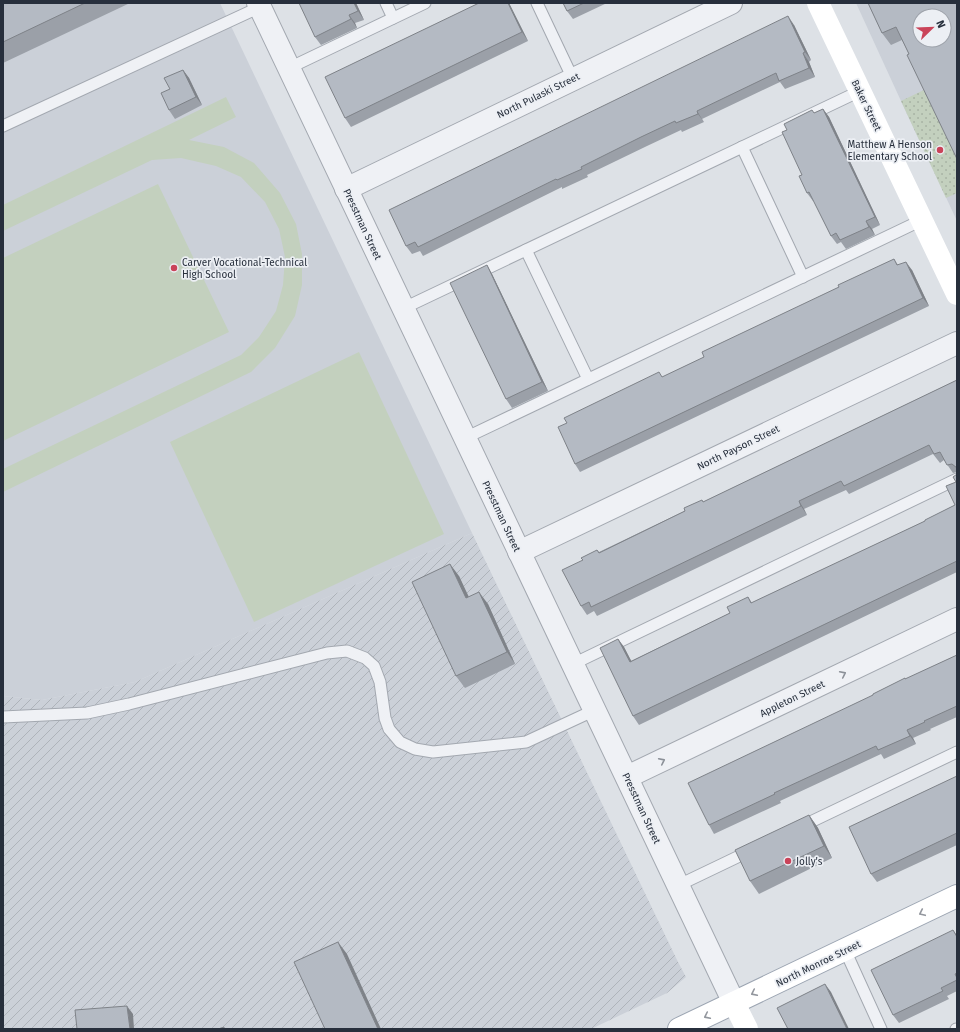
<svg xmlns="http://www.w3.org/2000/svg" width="960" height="1032" viewBox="0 0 960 1032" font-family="'Fira Sans',sans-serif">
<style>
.built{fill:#cbd0d8;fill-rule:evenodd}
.industrial{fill:url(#industrial-furrows)}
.grass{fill:#c3d0be}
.park{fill:url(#park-dots)}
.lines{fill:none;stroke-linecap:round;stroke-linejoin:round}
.lane-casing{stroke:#a3a8b0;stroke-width:13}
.street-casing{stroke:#a3a8b0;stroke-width:24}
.primary-casing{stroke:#9ca5b2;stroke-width:24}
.lane{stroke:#eff1f5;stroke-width:11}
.street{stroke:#eff1f5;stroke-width:22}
.secondary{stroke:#fff;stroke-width:22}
.primary{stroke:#fff;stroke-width:22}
.wall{fill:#9ba0a8}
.shaded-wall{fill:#7e8288}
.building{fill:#b4bac3;stroke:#7e8288;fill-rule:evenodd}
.oneway{stroke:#8b9098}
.oneway2{stroke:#93979e}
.poi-dot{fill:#ca4359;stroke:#eceff4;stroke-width:1.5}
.labels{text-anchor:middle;stroke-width:3.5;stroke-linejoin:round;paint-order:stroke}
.street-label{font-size:10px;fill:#272f3c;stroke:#eceff4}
.poi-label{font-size:10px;fill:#272f3c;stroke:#eceff4;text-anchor:start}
</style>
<defs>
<pattern id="industrial-furrows" width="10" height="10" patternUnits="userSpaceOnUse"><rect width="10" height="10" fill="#cbd0d8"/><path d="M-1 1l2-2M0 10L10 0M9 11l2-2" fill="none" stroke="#aeb3ba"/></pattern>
<pattern id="park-dots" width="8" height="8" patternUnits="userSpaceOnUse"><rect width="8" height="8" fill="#c3d0be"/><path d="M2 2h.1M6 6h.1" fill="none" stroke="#a8b3a4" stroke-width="1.8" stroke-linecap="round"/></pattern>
</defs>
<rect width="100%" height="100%" fill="#dde1e6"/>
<!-- built -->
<g class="built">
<polygon points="3,3 220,3 472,533 135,682 42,700 3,696"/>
<path d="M856,3h101v218l-56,-120zM920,16h24v24h-24z"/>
</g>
<!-- industrial -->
<polygon class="industrial" points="472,533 678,962 686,977 667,993 591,1029 3,1029 3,696 42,700 135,682"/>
<!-- grass -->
<g class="grass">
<polygon points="226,97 236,117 189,140 224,147 254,163 280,193 296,224 302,254 302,285 295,316 275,348 251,372 3,492 3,469 241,355 259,337 276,311 283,285 285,257 279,229 265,202 241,177 216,166 181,158 152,160 3,231 3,205"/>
<polygon points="158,184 229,332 3,441 3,258"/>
<polygon points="359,352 444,534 254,622 170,442"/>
</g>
<!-- park -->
<polygon class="park" points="926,89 957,153 957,193 946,198 901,101"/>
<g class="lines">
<!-- lane casing -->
<g class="lane-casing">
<g id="lane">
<polyline points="386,3 393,18"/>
<polyline points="537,3 573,79"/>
<polyline points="289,68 425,3"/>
<polyline points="3,126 260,7"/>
<polyline points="742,147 803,277"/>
<polyline points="526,250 588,379"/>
<polyline points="404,308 860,91"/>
<polyline points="465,438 922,220"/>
<polyline points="573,664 957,479"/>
<polyline points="3,717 87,713 129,704 327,653 347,651 365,658 374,666 380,682 385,718 389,729 400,742 415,749 433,752 526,742 595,710"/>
<polyline points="800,827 957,752"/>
<polyline points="679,885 752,850"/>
<polyline points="845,950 881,1029"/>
<polyline points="956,1029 957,1029"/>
</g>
</g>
<!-- street casing -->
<g class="street-casing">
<g id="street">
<polyline points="258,3 734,1003"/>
<polyline points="346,189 731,3"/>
<polyline points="519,552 957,343"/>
<polyline points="627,777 957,619"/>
</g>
</g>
<!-- primary casing -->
<g class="primary-casing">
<polyline id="primary" points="679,1029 957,896"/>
</g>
<!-- lane -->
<use href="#lane" class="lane"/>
<!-- street -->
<use href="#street" class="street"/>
<!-- secondary -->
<g class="secondary">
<polyline points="818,3 957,294"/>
<polyline points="734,1003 747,1029"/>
</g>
<!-- primary -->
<use href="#primary" class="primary"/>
</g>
<!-- wall -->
<g class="wall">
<polygon points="3,3 130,3 3,63"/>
<polygon points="356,3 364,20 355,23 357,28 321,45 315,37"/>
<polygon points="479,3 509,3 528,41 351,127 345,118"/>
<polygon points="563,3 607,3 573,19 567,11"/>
<polygon points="868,3 957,3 909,54 902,40 891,45 882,33"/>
<polygon points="794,25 811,60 809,62 815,77 785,89 780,82 702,119 704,122 682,132 681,130 647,146 587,175 588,177 562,189 562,187 423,256 420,251 412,254 406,246"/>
<polygon points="183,70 189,78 202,105 175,119 169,110 170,89"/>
<polygon points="823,109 829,117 880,225 872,229 875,235 846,249 841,242 837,244 831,236 814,201 813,201 807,193 802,175 787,130 814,113"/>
<polygon points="894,259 898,265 912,270 929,306 580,472 575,464 663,377 704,357 839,287"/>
<polygon points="487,265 492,274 548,391 512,408 506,399"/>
<polygon points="957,380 957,472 953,473 944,460 940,463 933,454 849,494 846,490 804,509 807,515 597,616 594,611 587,615 581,606 583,560 597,550 599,552"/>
<polygon points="957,474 957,572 639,725 633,716 618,639 624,647 631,661 730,613 748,597 752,603 925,521 955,505 956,482"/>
<polygon points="459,576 468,597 488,604 515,664 465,688 456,676"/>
<polygon points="957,655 957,717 930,729 931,730 913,738 916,744 884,759 881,754 780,801 781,803 714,834 709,825 873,695"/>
<polygon points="957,776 957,845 877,882 871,874"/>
<polygon points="809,815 818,828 832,858 759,894 750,881"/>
<polygon points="953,930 957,935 957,991 947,996 949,999 899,1023 893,1015"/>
</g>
<!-- shaded-wall -->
<g class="shaded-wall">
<polygon points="354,3 356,3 364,20 358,11"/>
<polygon points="508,3 509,3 528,41 522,32"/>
<polygon points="349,15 355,23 357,28 351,19"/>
<polygon points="788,16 794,25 811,60 805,52"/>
<polygon points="803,53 809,62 815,77 809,68"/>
<polygon points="183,70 189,78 202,105 196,97"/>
<polygon points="823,109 829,117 880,225 875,217"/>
<polygon points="697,111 702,119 704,122 698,114"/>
<polygon points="866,221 872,229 875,235 869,227"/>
<polygon points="906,262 912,270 929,306 923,298"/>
<polygon points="487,265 492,274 548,391 542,382"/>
<polygon points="799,501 804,509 807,515 801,506"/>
<polygon points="450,564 459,576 475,610 466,598"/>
<polygon points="479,592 488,604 515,664 507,652"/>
<polygon points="618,639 624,647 636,670 630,662"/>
<polygon points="907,730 913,738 916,744 910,736"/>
<polygon points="809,815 818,828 832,858 824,846"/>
<polygon points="338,942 347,954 381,1029 378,1029"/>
<polygon points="825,984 831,992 849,1029 847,1029"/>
<polygon points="127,1006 133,1014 134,1029 130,1029"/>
</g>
<!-- building -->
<g class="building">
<polygon points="3,3 85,3 3,42"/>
<polygon points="299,3 354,3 358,11 349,15 351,19 315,37"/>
<polygon points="479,3 508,3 522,32 345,118 325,77"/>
<polygon points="563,3 584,3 567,11"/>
<path d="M868,3h89v156l-50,-104 2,-1 -13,-27 -14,6zM920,16h24v24h-24z"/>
<polygon points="788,16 805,52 803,53 809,68 779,81 776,73 697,111 698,114 676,123 675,121 641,137 581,167 582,169 557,180 556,179 418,247 415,242 406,246 389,210"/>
<polygon points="183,70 196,97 169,110 161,93 170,89 164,78"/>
<polygon points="823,109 875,217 866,221 869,227 840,240 836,233 831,236 809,192 807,193 799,176 802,175 782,132 787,130 784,124 812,110 814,113"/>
<polygon points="894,259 897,265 906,262 923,298 575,464 558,427 567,423 564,418 659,372 662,377 704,357 702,352 839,287 838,285"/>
<polygon points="487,265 542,382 506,399 450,283"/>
<polygon points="957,380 957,468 952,464 947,465 940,452 934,454 929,445 844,486 841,481 799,501 801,506 591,607 589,602 581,606 562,570 583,560 581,558 597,550 599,553 685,511 684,508 702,500 703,502"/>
<polygon points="957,474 957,561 633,716 600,648 618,639 630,662 730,613 727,607 748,597 751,603 925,521 925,520 955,505 946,486 956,482 953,477"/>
<polygon points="450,564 466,598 479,592 507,652 456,676 412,582"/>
<polygon points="957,655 957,706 924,721 925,722 907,730 910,736 878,750 876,746 774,793 775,794 709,825 688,783 873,695 873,694 905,678 905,679"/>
<polygon points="957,776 957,833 871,874 849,827"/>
<polygon points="809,815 824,846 750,881 735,850"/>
<polygon points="953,930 957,937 957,973 955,974 957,978 957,980 941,988 943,991 893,1015 871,970"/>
<polygon points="338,942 378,1029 325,1029 294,962"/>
<polygon points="825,984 847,1029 788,1029 777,1008"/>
<polygon points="127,1006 130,1029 77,1029 75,1010"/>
<polygon points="224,1027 224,1029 218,1029"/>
</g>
<!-- one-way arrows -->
<defs><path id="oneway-chevron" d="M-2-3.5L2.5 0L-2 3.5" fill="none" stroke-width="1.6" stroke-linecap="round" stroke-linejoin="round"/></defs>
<g class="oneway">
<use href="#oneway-chevron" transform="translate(843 674) rotate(-26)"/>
<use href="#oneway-chevron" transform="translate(662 761) rotate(-26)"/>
</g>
<g class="oneway2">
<use href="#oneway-chevron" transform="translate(922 913) rotate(155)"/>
<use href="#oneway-chevron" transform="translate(754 993) rotate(154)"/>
<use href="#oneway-chevron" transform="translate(707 1016) rotate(154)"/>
</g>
<!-- markers -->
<g class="poi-dot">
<circle cx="940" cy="150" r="4"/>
<circle cx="174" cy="268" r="4"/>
<circle cx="788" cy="861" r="4"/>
</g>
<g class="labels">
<!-- street labels -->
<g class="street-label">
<text transform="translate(538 95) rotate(-26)" y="4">North Pulaski Street</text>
<text transform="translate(867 105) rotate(64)" y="4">Baker Street</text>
<text transform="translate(363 224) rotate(65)" y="4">Presstman Street</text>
<text transform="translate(738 447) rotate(-26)" y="4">North Payson Street</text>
<text transform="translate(502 516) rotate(65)" y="4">Presstman Street</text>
<text transform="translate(792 698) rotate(-26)" y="4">Appleton Street</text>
<text transform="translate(642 808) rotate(65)" y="4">Presstman Street</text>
<text transform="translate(818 963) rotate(-26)" y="4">North Monroe Street</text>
</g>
<!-- poi labels -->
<g class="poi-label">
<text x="932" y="148" text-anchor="end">Matthew A Henson<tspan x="932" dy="12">Elementary School</tspan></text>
<text x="182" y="266">Carver Vocational-Technical<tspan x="182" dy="12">High School</tspan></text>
<text x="796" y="865">Jolly’s</text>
</g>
</g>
<!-- border -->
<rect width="960" height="1032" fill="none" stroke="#272f3c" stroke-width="8"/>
<!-- north arrow -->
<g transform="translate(932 28) rotate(67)"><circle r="19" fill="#eceff4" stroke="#9da2aa"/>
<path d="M0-3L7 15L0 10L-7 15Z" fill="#ca4359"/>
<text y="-6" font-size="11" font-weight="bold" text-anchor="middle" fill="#272f3c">N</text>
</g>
</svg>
